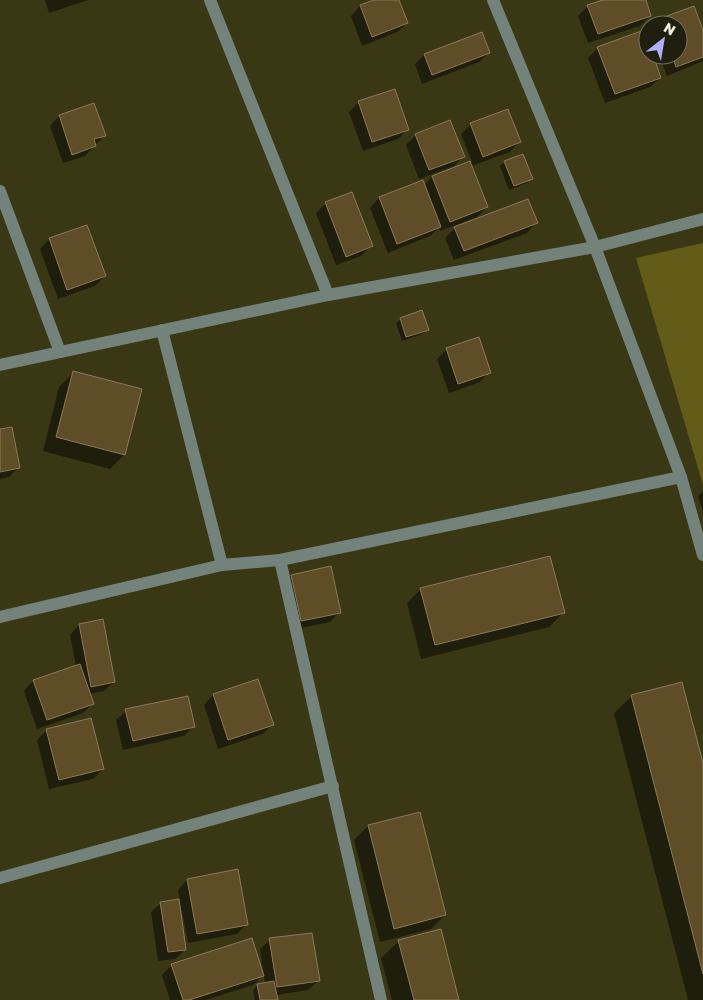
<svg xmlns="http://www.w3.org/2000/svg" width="703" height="1000" viewBox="0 0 703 1000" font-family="'Golos Text',sans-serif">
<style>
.green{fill:#625c18}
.shadow{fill:#0007}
.building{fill:#5f4d27;stroke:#8b7a59}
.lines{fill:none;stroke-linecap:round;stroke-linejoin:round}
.minor{stroke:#73837b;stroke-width:12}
</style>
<rect width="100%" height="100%" fill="#3a3715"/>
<!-- green -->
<polygon class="green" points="703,243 703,485 636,258"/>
<!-- shadow -->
<g class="shadow">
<polygon points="45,0 88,0 49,13"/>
<polygon points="377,0 398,0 407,23 397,32 362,46 351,16 360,6"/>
<polygon points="606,0 644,0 650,16 640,26 588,43 578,16 588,6"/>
<polygon points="694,8 703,34 703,61 667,76 659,55 678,55 678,25 655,25 660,20"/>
<polygon points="481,33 489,53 479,62 422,84 415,64 424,55"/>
<polygon points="648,44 648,55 652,55 660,78 650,87 605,103 588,58 598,48"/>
<polygon points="359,102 407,130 398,139 363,151 349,112"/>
<polygon points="94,104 105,135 85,156 63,163 50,126 59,116"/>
<polygon points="471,124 519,142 510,152 471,166 487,207 477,217 440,231 439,228 430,236 388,253 370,208 379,198 424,185 432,177 472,162 461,134"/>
<polygon points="416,135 463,156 454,166 419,179 406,145"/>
<polygon points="505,162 531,178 527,183 509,190 500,166"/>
<polygon points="326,203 371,246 361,256 336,265 316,213"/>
<polygon points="536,223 527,233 454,260 445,238 455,228"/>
<polygon points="87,226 105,276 95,286 58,299 40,249 49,239"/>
<polygon points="401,319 427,330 422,334 402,341 396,323"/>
<polygon points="447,349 489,372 480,382 449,393 437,359"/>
<polygon points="73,373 124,455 110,469 43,451 59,387"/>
<polygon points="0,431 19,467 9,477 0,479"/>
<polygon points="703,491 703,512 698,496"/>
<polygon points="330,568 340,612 330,622 292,630 281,586 291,576"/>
<polygon points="421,589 563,613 549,627 421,659 407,603"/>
<polygon points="79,625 114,682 104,691 89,694 93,703 83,713 37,729 24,691 33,681 76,666 70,635"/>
<polygon points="257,680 272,725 263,734 218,749 204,705 213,695"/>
<polygon points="632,696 703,768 703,1000 688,1000 614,713"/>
<polygon points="126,711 193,727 184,736 123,750 116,720"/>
<polygon points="47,730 103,769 93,779 49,789 37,740"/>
<polygon points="368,826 445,915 431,929 380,942 354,840"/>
<polygon points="187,880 247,924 237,934 188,943 182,911 179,911 185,950 175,959 158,961 151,912 161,903 180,900 178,890"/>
<polygon points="270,940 318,981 308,990 276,995 277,1000 255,1000 253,990 258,985 265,984 260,949"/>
<polygon points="399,941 458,1000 392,1000 381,958"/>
<polygon points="172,965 263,974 264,974 253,985 206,1000 170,1000 162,975"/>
</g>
<!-- building -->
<g class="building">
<polygon points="374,0 399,0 408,23 372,37 360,5"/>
<polygon points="603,0 646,0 651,16 598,34 587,5"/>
<polygon points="694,6 703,30 703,57 676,67 672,55 678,55 678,25 661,25 659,19"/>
<polygon points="644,30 648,41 648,55 653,55 661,78 615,94 597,47"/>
<polygon points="482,32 490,53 432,75 424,54"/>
<polygon points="395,89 409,130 372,142 358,101"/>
<polygon points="94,103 106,136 94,139 96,146 72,155 59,115"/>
<polygon points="508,109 521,142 483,157 470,123"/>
<polygon points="450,120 465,157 429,170 415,134"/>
<polygon points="523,154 533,179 514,186 504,161"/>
<polygon points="470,161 488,207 450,222 432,176"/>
<polygon points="423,180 441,227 397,244 379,197"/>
<polygon points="352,192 373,246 346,257 325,202"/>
<polygon points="528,199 538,223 464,251 454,227"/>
<polygon points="87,225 106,276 67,290 49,238"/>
<polygon points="422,310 429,330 406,337 400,318"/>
<polygon points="479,337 491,373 458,384 446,348"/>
<polygon points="73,371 142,389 125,455 56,437"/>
<polygon points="12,427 20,468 0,472 0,429"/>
<polygon points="550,556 565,613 435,645 420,588"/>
<polygon points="331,566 341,613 301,621 291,575"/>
<polygon points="103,619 115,682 91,687 79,624"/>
<polygon points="80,664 94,704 47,720 33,680"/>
<polygon points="258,679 274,725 228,740 213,694"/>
<polygon points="682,682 703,763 703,974 631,695"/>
<polygon points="188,696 195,727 133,741 125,709"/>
<polygon points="91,718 104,769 59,780 46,729"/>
<polygon points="420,812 446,915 394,929 368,825"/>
<polygon points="238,869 248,925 197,934 187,879"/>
<polygon points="179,899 186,950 168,952 160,902"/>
<polygon points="441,929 459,1000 414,1000 398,940"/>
<polygon points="312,933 320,981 277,987 269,938"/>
<polygon points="252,938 264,976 189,1000 183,1000 171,964"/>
<polygon points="274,981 278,1000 260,1000 257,984"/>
</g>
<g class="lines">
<!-- minor -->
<g class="minor">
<polyline points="210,0 328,295"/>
<polyline points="493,0 595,247 681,477 703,555"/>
<polyline points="0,191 60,352"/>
<polyline points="162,330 222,565"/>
<polyline points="0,365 328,295 595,247 703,219"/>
<polyline points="280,560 381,1000"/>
<polyline points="0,617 222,565 280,560 681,477"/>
<polyline points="0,878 333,786"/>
</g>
</g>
<!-- north arrow -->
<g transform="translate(663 40) rotate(31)"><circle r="24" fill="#1f1e0f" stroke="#727160"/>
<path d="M0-4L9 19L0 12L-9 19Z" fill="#afaefa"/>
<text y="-8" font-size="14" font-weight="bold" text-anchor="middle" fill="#eeedda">N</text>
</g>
</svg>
